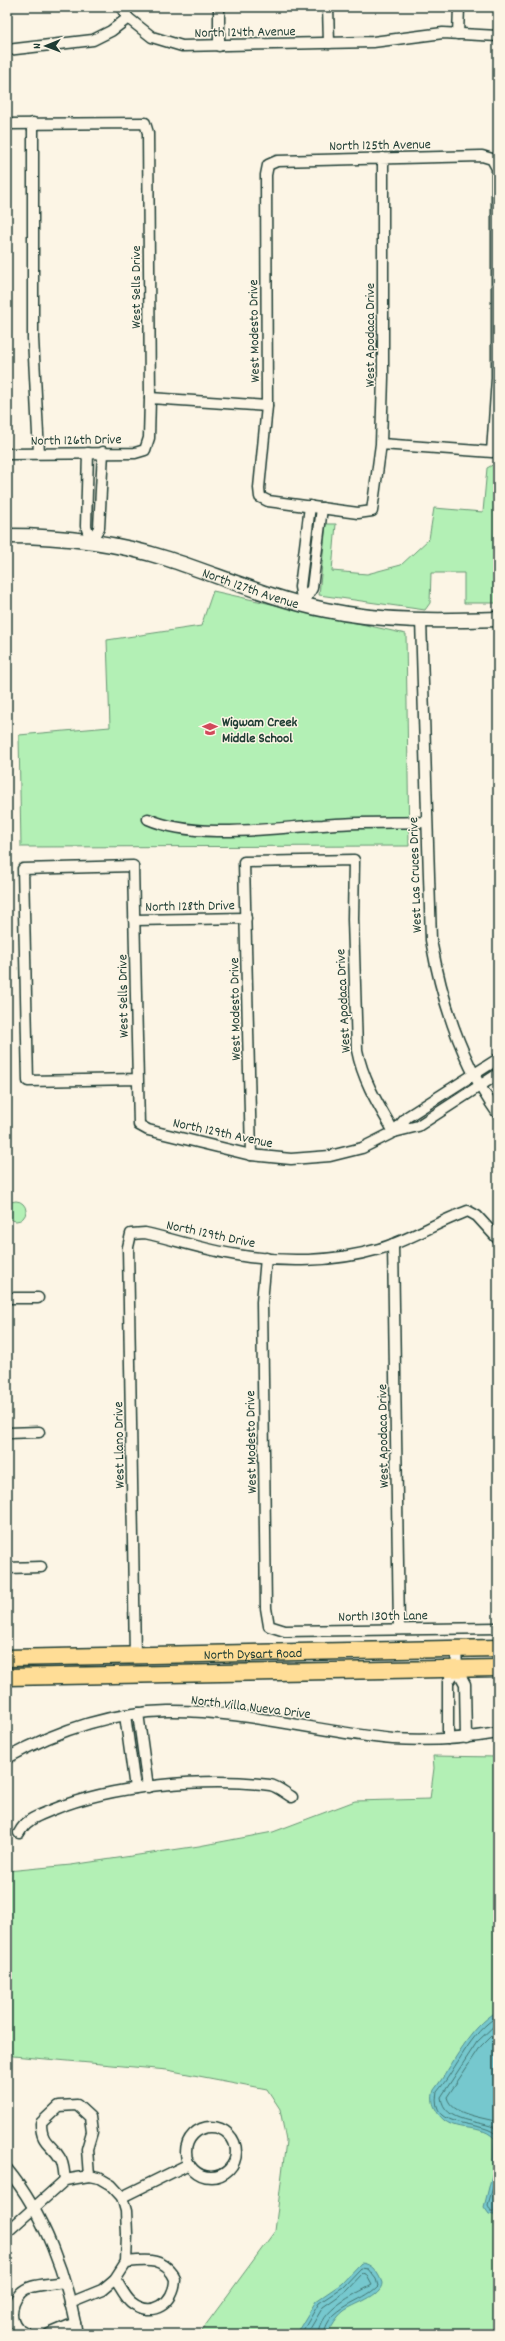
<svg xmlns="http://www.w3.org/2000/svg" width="505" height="2341" viewBox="0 0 505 2341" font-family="Dekko,sans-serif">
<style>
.green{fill:#b3f0b5;stroke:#699674}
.water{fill:#76c8ce;stroke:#539090}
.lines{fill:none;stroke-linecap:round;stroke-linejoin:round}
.shore{stroke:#427572;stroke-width:1}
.street-casing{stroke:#1f3d34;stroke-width:13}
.secondary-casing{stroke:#1f3d34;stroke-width:17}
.primary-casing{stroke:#1f3d34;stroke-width:19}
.street{stroke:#fcf5e5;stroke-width:10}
.secondary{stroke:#fcf5e5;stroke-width:14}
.primary{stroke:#ffdd96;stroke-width:16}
.labels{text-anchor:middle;stroke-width:3;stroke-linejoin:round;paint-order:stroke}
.street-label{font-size:14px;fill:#1f3d34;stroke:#fcf5e5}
.poi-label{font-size:14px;font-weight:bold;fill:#1f3d34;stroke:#fcf5e5;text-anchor:start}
</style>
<rect width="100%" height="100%" fill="#fcf5e5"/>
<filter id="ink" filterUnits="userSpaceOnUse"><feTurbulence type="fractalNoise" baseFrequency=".025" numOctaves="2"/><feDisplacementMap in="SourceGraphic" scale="8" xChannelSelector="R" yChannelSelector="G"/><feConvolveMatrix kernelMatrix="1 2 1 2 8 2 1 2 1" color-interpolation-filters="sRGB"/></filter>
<g filter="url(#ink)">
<!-- green -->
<g class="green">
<polygon points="498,462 498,603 464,603 464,573 431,573 430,603 425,610 319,595 326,524 336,524 332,571 367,574 401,565 429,539 434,508 483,512 487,468"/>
<polygon points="213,591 406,634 409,846 21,847 19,735 110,727 107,640 201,626"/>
<circle cx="16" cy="1211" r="10"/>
<polygon points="433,1756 498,1757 498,2334 199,2334 275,2231 286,2141 280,2109 267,2089 167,2070 13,2056 7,2053 7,1871 71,1865 199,1846 273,1832 355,1801 430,1799 434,1768"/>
</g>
<!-- water -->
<g class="water">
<path d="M498,2011v205l-9,-2 -5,-7 9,-36 1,-33c-15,-17 -46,-1 -59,-30 -3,-6 -3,-12 -1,-18 20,-26 34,-62 64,-79z"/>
<path d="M361,2263c11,0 18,11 21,20 0,13 -29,21 -38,28 -8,6 -12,15 -17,23h-31l20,-33 25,-17z"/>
</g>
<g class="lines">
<!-- shore -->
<g class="shore">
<path d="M498,2016c-29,17 -40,51 -61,76 -9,41 51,26 61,45"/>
<path d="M498,2022l-21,20 -36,55c3,27 38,22 57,32"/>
<path d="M498,2029l-17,17 -34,51c4,18 35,20 51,25"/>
<polyline points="498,2142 497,2172 488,2205 491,2211 498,2212"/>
<path d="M301,2334l18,-31 24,-16 18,-19 7,1 8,10 2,7c-16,17 -50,20 -54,48"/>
<path d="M307,2334l16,-27 23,-16 17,-18 3,1 6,11c-18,10 -52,24 -53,49"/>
</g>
<!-- street casing -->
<g class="street-casing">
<g id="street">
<polyline points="121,7 128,18"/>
<polyline points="219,7 219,46"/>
<polyline points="328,7 329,43"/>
<polyline points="458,34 459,7"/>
<polyline points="7,50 93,40 111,31 128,18 152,37 182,46 373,42 443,33 498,36"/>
<polyline points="33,123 33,338 39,453"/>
<polyline points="7,124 145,123 148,133 150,398 149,438 145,450 135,453 7,454"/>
<polyline points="150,398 267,406"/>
<polyline points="381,444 492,452 497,378 497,168 492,159 482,156 277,161 268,165 266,175 267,406 259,488 260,497 268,501 358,513 372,511 381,444 383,377 383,158"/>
<polyline points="88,453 86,526 91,541"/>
<polyline points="91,541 99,528 103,452"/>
<polyline points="303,604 312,588 322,508"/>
<polyline points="303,604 300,587 310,506"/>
<path d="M421,620l10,320c11,62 30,122 67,174"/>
<path d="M148,819c48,21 123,9 175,6 34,-3 69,-2 103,-3"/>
<polyline points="134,920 246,918"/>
<polyline points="138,1079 28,1081 23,869 133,866 139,1125 148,1130 251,1155 291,1159 330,1156 362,1148 394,1132 418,1126 498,1074"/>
<polyline points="394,1132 407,1117 498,1059"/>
<path d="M251,1155l-7,-293 110,-2 -1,59 4,131c6,31 22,56 37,82"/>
<polyline points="393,1244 399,1628"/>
<polyline points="266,1258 262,1302 266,1608 269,1626 285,1631 498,1628"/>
<polyline points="7,1298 38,1298"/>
<polyline points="7,1433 39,1432"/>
<polyline points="7,1568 41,1567"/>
<polyline points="456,1649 457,1669 465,1684 466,1738"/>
<path d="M135,1656l-7,-409 3,-13 14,-1c31,7 61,17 92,22 46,8 97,7 142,-6 31,-9 58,-27 89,-38l9,5 21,23"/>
<polyline points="138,1713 148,1787"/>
<polyline points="125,1715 135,1788"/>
<polyline points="448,1739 448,1682 457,1669"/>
<path d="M7,1758c49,-27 104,-46 161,-47 75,-1 150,21 225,28 35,2 70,0 105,-6"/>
<path d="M19,1833c7,-14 19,-17 33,-23 60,-25 154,-33 218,-25 7,1 15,8 22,12"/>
<circle cx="211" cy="2152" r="25"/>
<path d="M7,2169c37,45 60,107 70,165"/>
<path d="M65,2180c-1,-6 -1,-17 -5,-22 -9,-15 -19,-14 -19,-35l18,-17 18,-1 13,12 2,15 -5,17 2,27"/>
<polyline points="122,2197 189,2164"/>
<polyline points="7,2232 65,2180 89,2176 99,2178 111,2185 122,2197 126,2211 127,2234 126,2262 115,2279 102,2290 70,2303"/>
<path d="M115,2279c5,7 10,18 16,23 21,17 44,1 44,-23 -10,-22 -29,-19 -49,-17"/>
<path d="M27,2334c-3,-2 -8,-4 -10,-7 -11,-13 -2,-36 14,-40 10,-3 22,-3 33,-5"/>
<polyline points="49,2334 75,2323"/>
</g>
</g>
<!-- secondary casing -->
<g class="secondary-casing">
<g id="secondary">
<path id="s1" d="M7,536c55,0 108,6 161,23 52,17 104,40 158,51 57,12 114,11 172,9"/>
</g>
</g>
<!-- primary casing -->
<g class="primary-casing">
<g id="primary">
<path id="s2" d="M7,1658l491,-10"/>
<polyline points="7,1677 498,1668"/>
</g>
</g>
<!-- street -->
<use href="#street" class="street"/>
<!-- secondary -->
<use href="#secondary" class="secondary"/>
<!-- primary -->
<use href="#primary" class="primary"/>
</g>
</g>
<!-- icons -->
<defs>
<g id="school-bare" transform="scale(1.2)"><path d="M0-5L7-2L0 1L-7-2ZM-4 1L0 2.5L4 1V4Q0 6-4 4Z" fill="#d1495b" stroke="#fcf5e5" stroke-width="2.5" paint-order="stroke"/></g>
</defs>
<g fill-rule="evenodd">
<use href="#school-bare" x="210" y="729"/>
</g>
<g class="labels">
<!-- street labels -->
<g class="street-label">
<text transform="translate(245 31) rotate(-1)" y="5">North 124th Avenue</text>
<text transform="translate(380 144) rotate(-1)" y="5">North 125th Avenue</text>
<text transform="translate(135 287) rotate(-90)" y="5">West Sells Drive</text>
<text transform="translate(253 331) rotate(-91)" y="5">West Modesto Drive</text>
<text transform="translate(369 335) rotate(-90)" y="5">West Apodaca Drive</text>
<text transform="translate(76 439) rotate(-1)" y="5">North 126th Drive</text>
<text dy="5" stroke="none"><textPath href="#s1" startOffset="251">North 127th Avenue</textPath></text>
<text transform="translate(414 875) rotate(-92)" y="5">West Las Cruces Drive</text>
<text transform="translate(190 905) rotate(-1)" y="5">North 128th Drive</text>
<text transform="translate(122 996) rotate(-91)" y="5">West Sells Drive</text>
<text transform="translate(342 1001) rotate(-93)" y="5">West Apodaca Drive</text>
<text transform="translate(234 1009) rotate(-91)" y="5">West Modesto Drive</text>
<text transform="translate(223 1132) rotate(12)" y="5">North 129th Avenue</text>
<text transform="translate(211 1233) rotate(12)" y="5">North 129th Drive</text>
<text transform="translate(382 1436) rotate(-91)" y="5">West Apodaca Drive</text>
<text transform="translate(250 1442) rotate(-91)" y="5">West Modesto Drive</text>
<text transform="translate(118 1445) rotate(-91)" y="5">West Llano Drive</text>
<text transform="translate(383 1615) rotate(-1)" y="5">North 130th Lane</text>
<text dy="5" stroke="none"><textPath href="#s2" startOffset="246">North Dysart Road</textPath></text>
<text transform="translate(251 1706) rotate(7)" y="5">North Villa Nueva Drive</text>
</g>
<!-- poi labels -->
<g class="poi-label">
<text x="222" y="726">Wigwam Creek<tspan x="222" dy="16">Middle School</tspan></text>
</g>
</g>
<!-- margin -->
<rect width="505" height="2341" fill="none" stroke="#fcf5e5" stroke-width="24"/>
<rect x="12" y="12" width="481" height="2317" fill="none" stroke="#1f3d34" stroke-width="1.5" filter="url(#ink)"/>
<!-- north arrow -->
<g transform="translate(46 46) rotate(269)" stroke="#fcf5e5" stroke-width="3" paint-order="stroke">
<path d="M0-3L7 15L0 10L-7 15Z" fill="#1f3d34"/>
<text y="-6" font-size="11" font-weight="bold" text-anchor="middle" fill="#1f3d34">N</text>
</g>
</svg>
